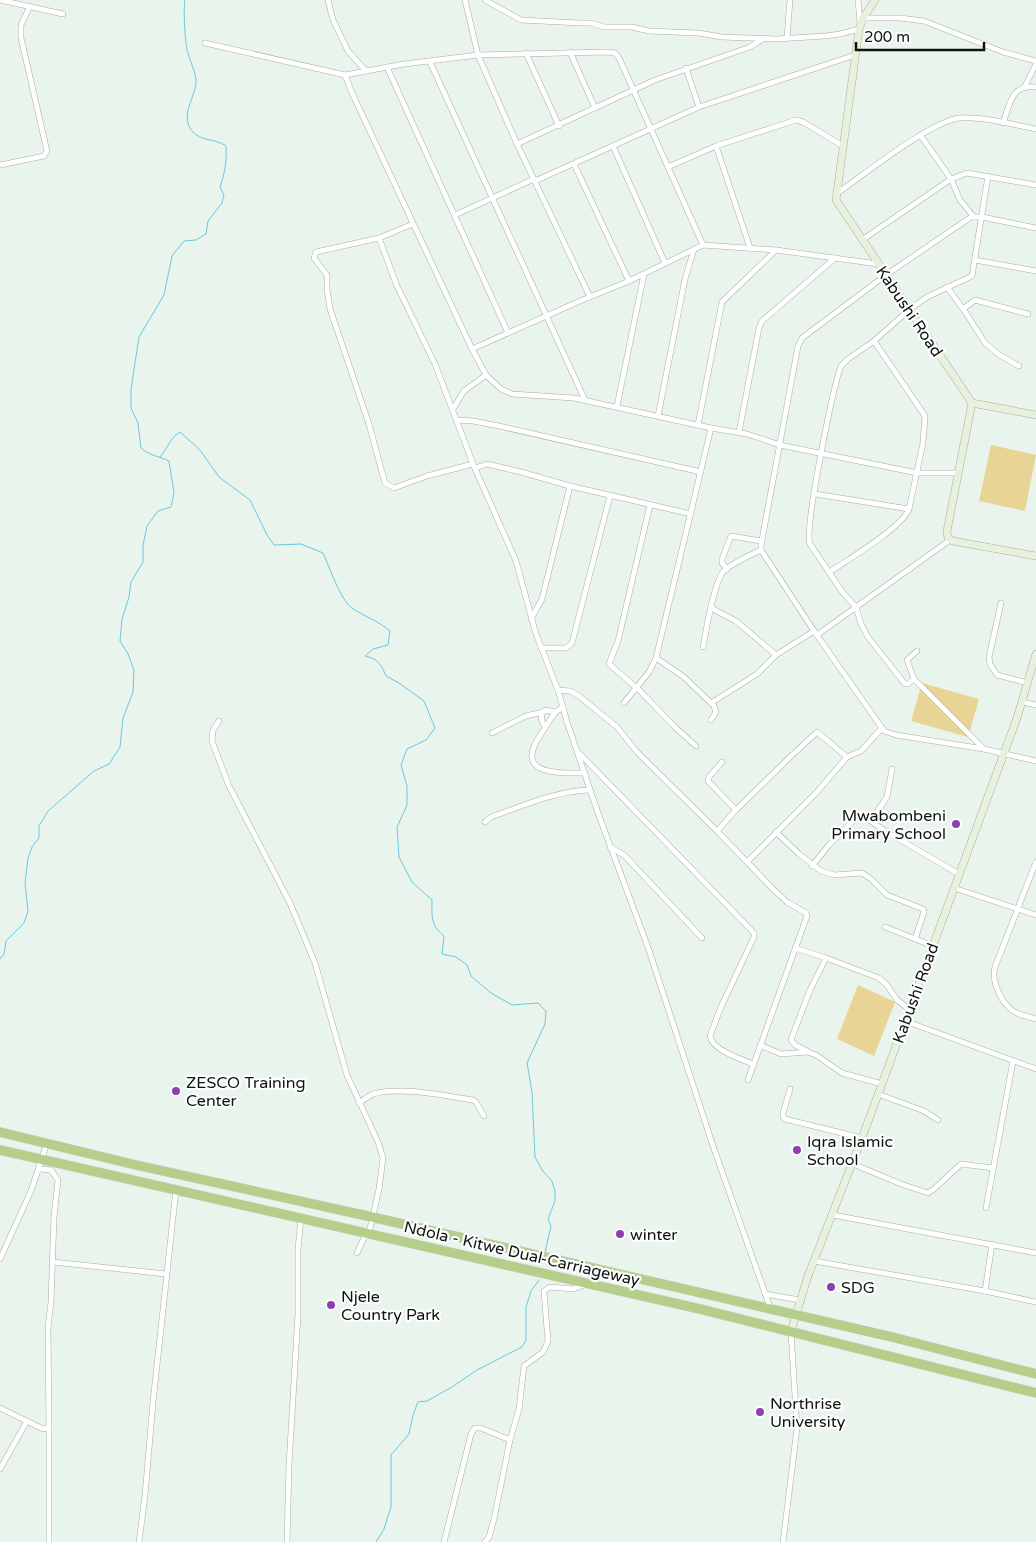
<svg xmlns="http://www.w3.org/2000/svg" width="1036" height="1542" viewBox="0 0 1036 1542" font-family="'Varela Round',sans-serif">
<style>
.park{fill:#e8d494}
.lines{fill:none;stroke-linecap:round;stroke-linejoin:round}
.stream{stroke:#6ac7e2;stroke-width:1}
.street-casing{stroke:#a4afa7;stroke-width:6}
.secondary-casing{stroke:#a4afa7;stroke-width:8}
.highway-casing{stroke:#cfd0cf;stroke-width:10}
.street{stroke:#fff;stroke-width:5}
.secondary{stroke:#e9f0dc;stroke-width:7}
.highway{stroke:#b5ce89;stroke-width:9}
.poi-dot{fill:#8d3fb0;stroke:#fcfefd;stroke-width:2}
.labels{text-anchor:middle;stroke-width:4.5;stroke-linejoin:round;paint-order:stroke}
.street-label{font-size:16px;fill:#101411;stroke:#fcfefd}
.poi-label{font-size:16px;fill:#101411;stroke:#fcfefd;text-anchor:start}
</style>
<rect width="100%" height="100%" fill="#e8f4ec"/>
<!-- park -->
<g class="park">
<polygon points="991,445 1036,455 1025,511 979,501"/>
<polygon points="922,683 979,699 968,737 911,721"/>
<polygon points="858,985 895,1002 874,1056 837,1039"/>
</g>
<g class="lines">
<!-- stream -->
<g class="stream">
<path d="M160,457c8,-9 10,-19 20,-25l20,18 19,27 31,23 17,35 7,10 27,-1 22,9c6,13 18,48 29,55 13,9 25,12 38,23l-2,14 -15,4 -8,7c13,3 16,8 21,20l13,7 25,18 11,27 -9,12 -19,9 -6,16 6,21v19l-10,22 2,30 13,25 20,18c0,16 -2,25 12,36l-2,18 14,3 11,8 4,11 20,17 21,12 26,-2 8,8 -1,13 -18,39 5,29 3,65 7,13 10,11 3,10v10l-7,18 3,7 -6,26"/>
<path d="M0,959l4,-5 2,-13 18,-18 4,-12 -3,-28 3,-25 4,-11 7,-9v-12l9,-15 46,-40 15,-7 11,-17 3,-29 10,-26 1,-22 -6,-16 -8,-13 2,-22 7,-22 2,-15 12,-20v-17l4,-19 11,-15 13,-4 3,-14 -5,-32c-10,-5 -19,-5 -28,-13l-3,-25 -7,-15v-19l8,-52 25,-42 8,-39 12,-15 12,-1 10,-6 2,-13 14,-18 2,-8 -4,-8c5,-14 7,-27 6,-41 -11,-8 -25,-4 -34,-15 -13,-17 5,-35 4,-52 -1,-8 -6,-18 -8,-26 -3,-8 -5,-45 -3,-53"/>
<polyline points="376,1542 384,1529 391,1507 391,1455 409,1434 413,1415 418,1402 427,1401 452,1387 477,1370 522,1347 526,1340 526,1307 531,1291 539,1280"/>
</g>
<!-- street casing -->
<g class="street-casing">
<g id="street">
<polyline points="0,0 63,14"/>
<polyline points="328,0 333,20 348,51 366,71"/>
<polyline points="465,0 478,55 517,144 590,297"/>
<polyline points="485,0 521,20 580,23 591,23 604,27 632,27 649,31 698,33 722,37 776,39 825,36 840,34 859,29"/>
<polyline points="858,0 860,22"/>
<polyline points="863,18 900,18 924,21 1003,52 1036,61"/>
<polyline points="787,38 790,0"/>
<polyline points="205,43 345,75 404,64 478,55 609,52 615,53 619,58 703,245"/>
<polyline points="570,52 595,108"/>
<polyline points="526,53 559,126"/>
<polyline points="430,62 585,400"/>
<polyline points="387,67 508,333"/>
<polyline points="686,68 699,107"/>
<polyline points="345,75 352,93 472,349 486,375 501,389 512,394 574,398 711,428 747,434 780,445 917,473 959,473"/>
<polyline points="1025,86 1036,64"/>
<path d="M1003,123c7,-19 8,-39 33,-36"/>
<polyline points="921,136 951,179 960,200 974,217"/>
<polyline points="517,144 655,80 750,47 763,39"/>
<polyline points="613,146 665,263"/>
<polyline points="716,146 750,248"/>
<polyline points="574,164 629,281"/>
<polyline points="0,165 44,156 47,151 21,38 21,25 30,6"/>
<polyline points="668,167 716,146 796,120 803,122 843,146"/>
<polyline points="535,181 699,107 855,55"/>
<path d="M836,194c25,-17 96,-74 124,-76 22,-2 54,7 76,11"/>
<polyline points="455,215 534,179"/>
<polyline points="413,224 379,238 316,252 314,258 327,275 327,289 330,309 369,424 385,483 394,488 427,476 473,464"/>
<polyline points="1036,228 982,217 971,217 886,275 802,338 798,346 761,545 761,550 814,631 884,731 896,735 984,749 1036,761"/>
<polyline points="379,238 397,286 435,364 473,464 516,561 536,634 558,690 567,722 598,813 649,950 713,1146 771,1310"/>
<polyline points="862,240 951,179 967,173 1036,185"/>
<polyline points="975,260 1036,271"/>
<polyline points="947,287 966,313 985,343 998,354 1019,366"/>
<polyline points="963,309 975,300 1028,314"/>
<polyline points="472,349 580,301 629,281 703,245 776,250 878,264"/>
<polyline points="617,406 644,274"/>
<polyline points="453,409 464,391 486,375"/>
<polyline points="658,416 685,279 694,249"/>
<polyline points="457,420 473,421 499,426 701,472"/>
<polyline points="698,425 722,302 776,250"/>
<polyline points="739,432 759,328 762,321 835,258"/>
<polyline points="475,468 487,464 521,472 570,486 691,514"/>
<polyline points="815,494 909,509"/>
<polyline points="650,505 618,641 609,664 639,690 677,729 696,746"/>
<polyline points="727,569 722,563 722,559 731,536 761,541"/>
<path d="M830,572c17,-12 73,-45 79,-63l14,-66 2,-27 -51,-75"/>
<polyline points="1001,603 989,657 990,664 997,675 1028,683"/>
<polyline points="711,608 736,621 776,655"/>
<polyline points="531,619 542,599 570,486"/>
<polyline points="817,635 950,540"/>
<path d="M703,647c3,-16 11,-66 21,-76 8,-8 27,-16 37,-21"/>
<polyline points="541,648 566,648 572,643 610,496"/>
<polyline points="917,651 907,660 914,679 984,749"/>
<polyline points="656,658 684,677 714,706 716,712 711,720"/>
<path d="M914,679l-6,5h-3l-37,-47 -7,-13 -5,-17 -13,-14 -33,-49c-6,-16 23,-156 31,-178l7,-7 26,-18 35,-31 18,-13 45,-21 16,-100"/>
<polyline points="558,690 570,691 579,696 617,727 637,752 717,831 773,889 787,902 806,913 807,916 748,1080"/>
<polyline points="1023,702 1036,705"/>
<polyline points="624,703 649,672 656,658 711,428"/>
<polyline points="711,703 757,674 776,655 814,631"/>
<path d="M563,707c-11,6 -15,17 -22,27 -28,41 15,39 44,39"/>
<polyline points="219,721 213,730 212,741 229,786 290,903 315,963 347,1075 378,1142 383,1158 379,1189 369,1233 364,1238 357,1253"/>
<path d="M545,727c-4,-6 -6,-12 0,-17l10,2"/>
<polyline points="492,733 526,716 543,712"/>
<path d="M579,753l175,180v4l-33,70 -11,29c2,14 31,23 43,28"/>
<polyline points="722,762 709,777 708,781 736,810 788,759 817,732 847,757"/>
<polyline points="871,821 887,797 892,769"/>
<path d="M485,822l6,-5c32,-11 64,-26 99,-27"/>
<polyline points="717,831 736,810"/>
<polyline points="776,832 799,854 821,871 834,875 862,873 871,879 887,895 923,909 924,912 915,939"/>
<polyline points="610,847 624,855 702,938"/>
<polyline points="747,862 817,792 847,757 861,751 882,728"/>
<path d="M1036,862l-41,105c-4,13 6,36 18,44 6,4 16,6 23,8"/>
<polyline points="812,866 829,845 857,817 862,815 885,831 959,874"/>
<polyline points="954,888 1036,915"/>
<polyline points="885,927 933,946"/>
<polyline points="795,948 826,958 879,978 887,985 897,1000 909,1009"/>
<polyline points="905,1021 1036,1069"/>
<polyline points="760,1045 781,1054 808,1052 816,1055 842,1073 882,1084"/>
<polyline points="807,1051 795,1045 791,1040 810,990 826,958"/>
<polyline points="790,1089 783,1113 783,1117 785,1119 862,1138"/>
<polyline points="878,1094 924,1111 938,1120"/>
<path d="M359,1103c5,-3 9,-7 14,-9 26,-8 72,2 100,6l3,2 8,14"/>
<polyline points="853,1164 901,1184 928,1193 934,1189 961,1164 993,1168"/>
<polyline points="986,1208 1013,1061"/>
<polyline points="833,1215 1036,1253"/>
<polyline points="0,1259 31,1191 47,1143"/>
<polyline points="814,1261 985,1291 1036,1302"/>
<polyline points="53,1262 166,1274"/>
<polyline points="985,1291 992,1244"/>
<polyline points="765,1294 800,1300"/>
<polyline points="0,1408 43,1429 49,1427 48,1328 51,1302 54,1217 58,1180 51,1170 40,1169"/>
<polyline points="49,1427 49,1542"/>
<polyline points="0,1469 27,1421"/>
<polyline points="139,1542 145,1496 153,1402 176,1190"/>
<polyline points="287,1542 289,1465 298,1314 298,1249 301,1218"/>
<polyline points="444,1542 471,1434 475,1428 481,1428 510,1440 519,1409 524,1366 543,1352 548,1341 544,1291 550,1287 573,1289 587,1284"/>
<polyline points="485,1542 489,1537 494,1519 510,1440"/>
<polyline points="783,1542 797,1428 791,1332"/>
</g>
</g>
<!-- secondary casing -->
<g class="secondary-casing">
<g id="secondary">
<polyline points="875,0 863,18 859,29 836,200 972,403 947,531 948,538 953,541 1036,556"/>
<polyline points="972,403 1036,415"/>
<polyline points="791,1331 808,1276 862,1138 1017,718 1036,654"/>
</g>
</g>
<!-- highway casing -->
<g class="highway-casing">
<g id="highway">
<polyline points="0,1132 136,1165 372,1217 892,1337 1036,1374"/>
<polyline points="0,1150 700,1309 1036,1393"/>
</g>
</g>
<!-- street -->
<use href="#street" class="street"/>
<!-- secondary -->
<use href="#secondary" class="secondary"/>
<!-- highway -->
<use href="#highway" class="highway"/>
</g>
<!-- markers -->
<g class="poi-dot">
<circle cx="956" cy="824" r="5"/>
<circle cx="176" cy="1091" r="5"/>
<circle cx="797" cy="1150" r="5"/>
<circle cx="620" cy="1234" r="5"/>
<circle cx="831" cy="1287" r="5"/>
<circle cx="331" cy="1305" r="5"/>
<circle cx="760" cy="1412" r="5"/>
</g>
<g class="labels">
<!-- street labels -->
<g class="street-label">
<text transform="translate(910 311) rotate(56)" y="6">Kabushi Road</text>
<text transform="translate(915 993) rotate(-70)" y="6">Kabushi Road</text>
<text transform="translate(522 1253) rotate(13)" y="6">Ndola - Kitwe Dual-Carriageway</text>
</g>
<!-- poi labels -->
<g class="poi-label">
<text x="946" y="821" text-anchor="end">Mwabombeni<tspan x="946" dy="18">Primary School</tspan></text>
<text x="186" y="1088">ZESCO Training<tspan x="186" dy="18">Center</tspan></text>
<text x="807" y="1147">Iqra Islamic<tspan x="807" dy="18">School</tspan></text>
<text x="630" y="1240">winter</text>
<text x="841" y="1293">SDG</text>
<text x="341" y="1302">Njele<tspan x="341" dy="18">Country Park</tspan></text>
<text x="770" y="1409">Northrise<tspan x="770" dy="18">University</tspan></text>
</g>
</g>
<!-- scale -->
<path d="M856 42v8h128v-8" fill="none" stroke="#101411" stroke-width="2.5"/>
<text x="864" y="42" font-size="15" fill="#101411" stroke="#fcfefd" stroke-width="4" paint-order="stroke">200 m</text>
</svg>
